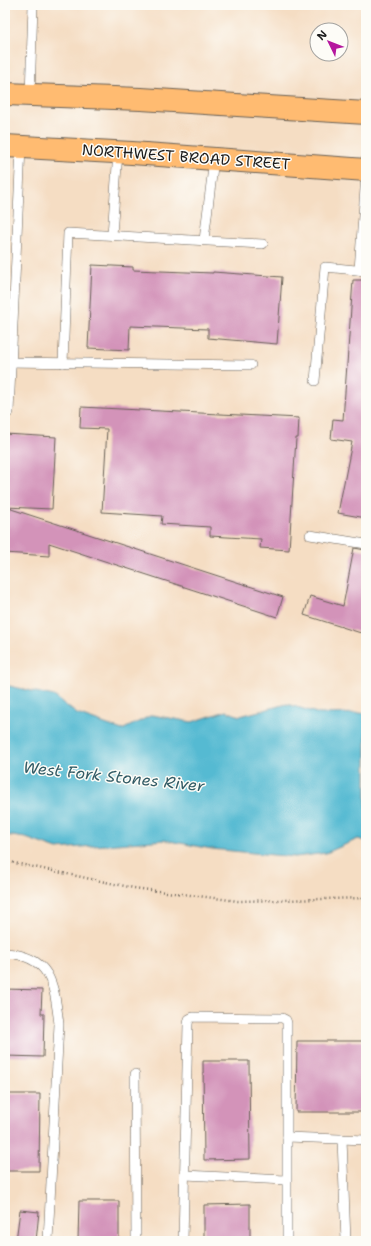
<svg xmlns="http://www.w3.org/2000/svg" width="371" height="1246" viewBox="0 0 371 1246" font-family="'Shantell Sans',sans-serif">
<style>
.water{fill:#54bad2;stroke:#386b77}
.building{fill:#d393b9}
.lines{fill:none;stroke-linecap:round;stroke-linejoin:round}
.lane-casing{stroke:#686056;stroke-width:10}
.primary-casing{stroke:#686056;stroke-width:24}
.path{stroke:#686056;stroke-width:2.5;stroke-dasharray:1 3;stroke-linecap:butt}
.lane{stroke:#fff;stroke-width:9}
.primary{stroke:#ffbb71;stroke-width:22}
.labels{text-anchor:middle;stroke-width:3;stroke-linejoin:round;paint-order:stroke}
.street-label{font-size:15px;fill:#1c1c1c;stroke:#fdfcf7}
.water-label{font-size:16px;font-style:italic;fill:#325b65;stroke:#fdfcf7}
</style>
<rect width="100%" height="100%" fill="#fdfcf7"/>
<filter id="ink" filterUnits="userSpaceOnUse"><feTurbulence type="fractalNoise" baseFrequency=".025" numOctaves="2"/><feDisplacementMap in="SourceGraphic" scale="8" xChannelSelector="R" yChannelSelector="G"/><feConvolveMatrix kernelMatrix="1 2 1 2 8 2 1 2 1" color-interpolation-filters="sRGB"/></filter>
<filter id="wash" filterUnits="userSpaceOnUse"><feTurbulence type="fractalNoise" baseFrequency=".012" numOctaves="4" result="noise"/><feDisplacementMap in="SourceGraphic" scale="16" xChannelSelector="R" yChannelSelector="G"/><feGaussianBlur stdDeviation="0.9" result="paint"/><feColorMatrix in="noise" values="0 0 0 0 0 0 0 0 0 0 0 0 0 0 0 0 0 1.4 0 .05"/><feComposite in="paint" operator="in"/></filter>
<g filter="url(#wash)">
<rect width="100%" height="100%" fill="#f5ddc3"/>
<!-- water -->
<polygon class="water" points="5,685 54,696 77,714 122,730 152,715 192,722 226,711 240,716 287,704 320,714 366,713 366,841 358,839 326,853 295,857 212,849 164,840 57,849 26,838 5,835"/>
<g id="blocks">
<!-- building -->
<g class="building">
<polygon points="92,265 133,267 133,270 213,273 213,272 282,277 277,344 208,338 208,329 130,326 129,350 88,348"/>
<polygon points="353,280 366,280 366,518 338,513 352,442 331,439 333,419 343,420"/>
<polygon points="81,407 299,418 298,438 296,438 289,550 260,548 261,539 210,536 210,527 161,524 162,516 102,512 107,429 80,428"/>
<polygon points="5,434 56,437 52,509 5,507"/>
<polygon points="5,507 283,597 277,617 49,543 49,556 5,553"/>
<polygon points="354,548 366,550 366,617 361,633 304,615 310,596 343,606"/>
<polygon points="5,989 42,990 41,1014 44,1014 43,1057 5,1056"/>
<polygon points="297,1041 366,1041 366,1112 296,1112"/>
<polygon points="203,1061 249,1061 250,1159 204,1160"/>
<polygon points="5,1094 40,1094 39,1171 5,1171"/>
<polygon points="79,1201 119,1201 119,1241 78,1241"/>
<polygon points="250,1204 250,1241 204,1241 204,1205"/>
<polygon points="20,1210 39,1212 36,1241 16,1241"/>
</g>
</g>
</g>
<g filter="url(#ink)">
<use href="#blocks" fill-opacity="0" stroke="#686056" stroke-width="1"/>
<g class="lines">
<!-- lane casing -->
<g class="lane-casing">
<g id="lane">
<polyline points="30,95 33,5"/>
<polyline points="112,235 118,152"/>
<polyline points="204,240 214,159"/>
<polyline points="359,270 366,175"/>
<polyline points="5,362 251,365"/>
<polyline points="63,363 68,233 263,244"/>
<polyline points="315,381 325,267 366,271"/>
<polyline points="9,412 21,147"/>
<polyline points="310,535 366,544"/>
<path d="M5,953c47,3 49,32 54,71l-11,217"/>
<polyline points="135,1074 136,1241"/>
<polyline points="287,1137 366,1140"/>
<polyline points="342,1139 346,1241"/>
<polyline points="185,1175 286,1180"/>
<polyline points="183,1241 188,1024 189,1019 193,1017 282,1018 286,1020 287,1023 287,1241"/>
</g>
</g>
<!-- primary casing -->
<g class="primary-casing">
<g id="primary">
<polyline points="5,94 141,99 366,113"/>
<polyline points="5,146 132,153 366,170"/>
</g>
</g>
<!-- path -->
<polyline class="path" points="5,861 134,888 238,901 366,898"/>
<!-- lane -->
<use href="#lane" class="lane"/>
<!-- primary -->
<use href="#primary" class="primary"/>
</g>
</g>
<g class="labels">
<!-- street labels -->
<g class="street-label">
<text transform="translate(186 157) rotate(4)" y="5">NORTHWEST BROAD STREET</text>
</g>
<!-- water labels -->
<g class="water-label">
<text transform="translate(114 776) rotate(6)" y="6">West Fork Stones River</text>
</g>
</g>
<!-- margin -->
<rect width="371" height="1246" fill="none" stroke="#fdfcf7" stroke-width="20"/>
<!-- north arrow -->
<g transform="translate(329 42) rotate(313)"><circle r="19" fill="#fdfcf7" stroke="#a3a29f"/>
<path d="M0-3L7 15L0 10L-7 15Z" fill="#b5179e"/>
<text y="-6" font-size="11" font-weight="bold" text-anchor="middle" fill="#1c1c1c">N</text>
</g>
</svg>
